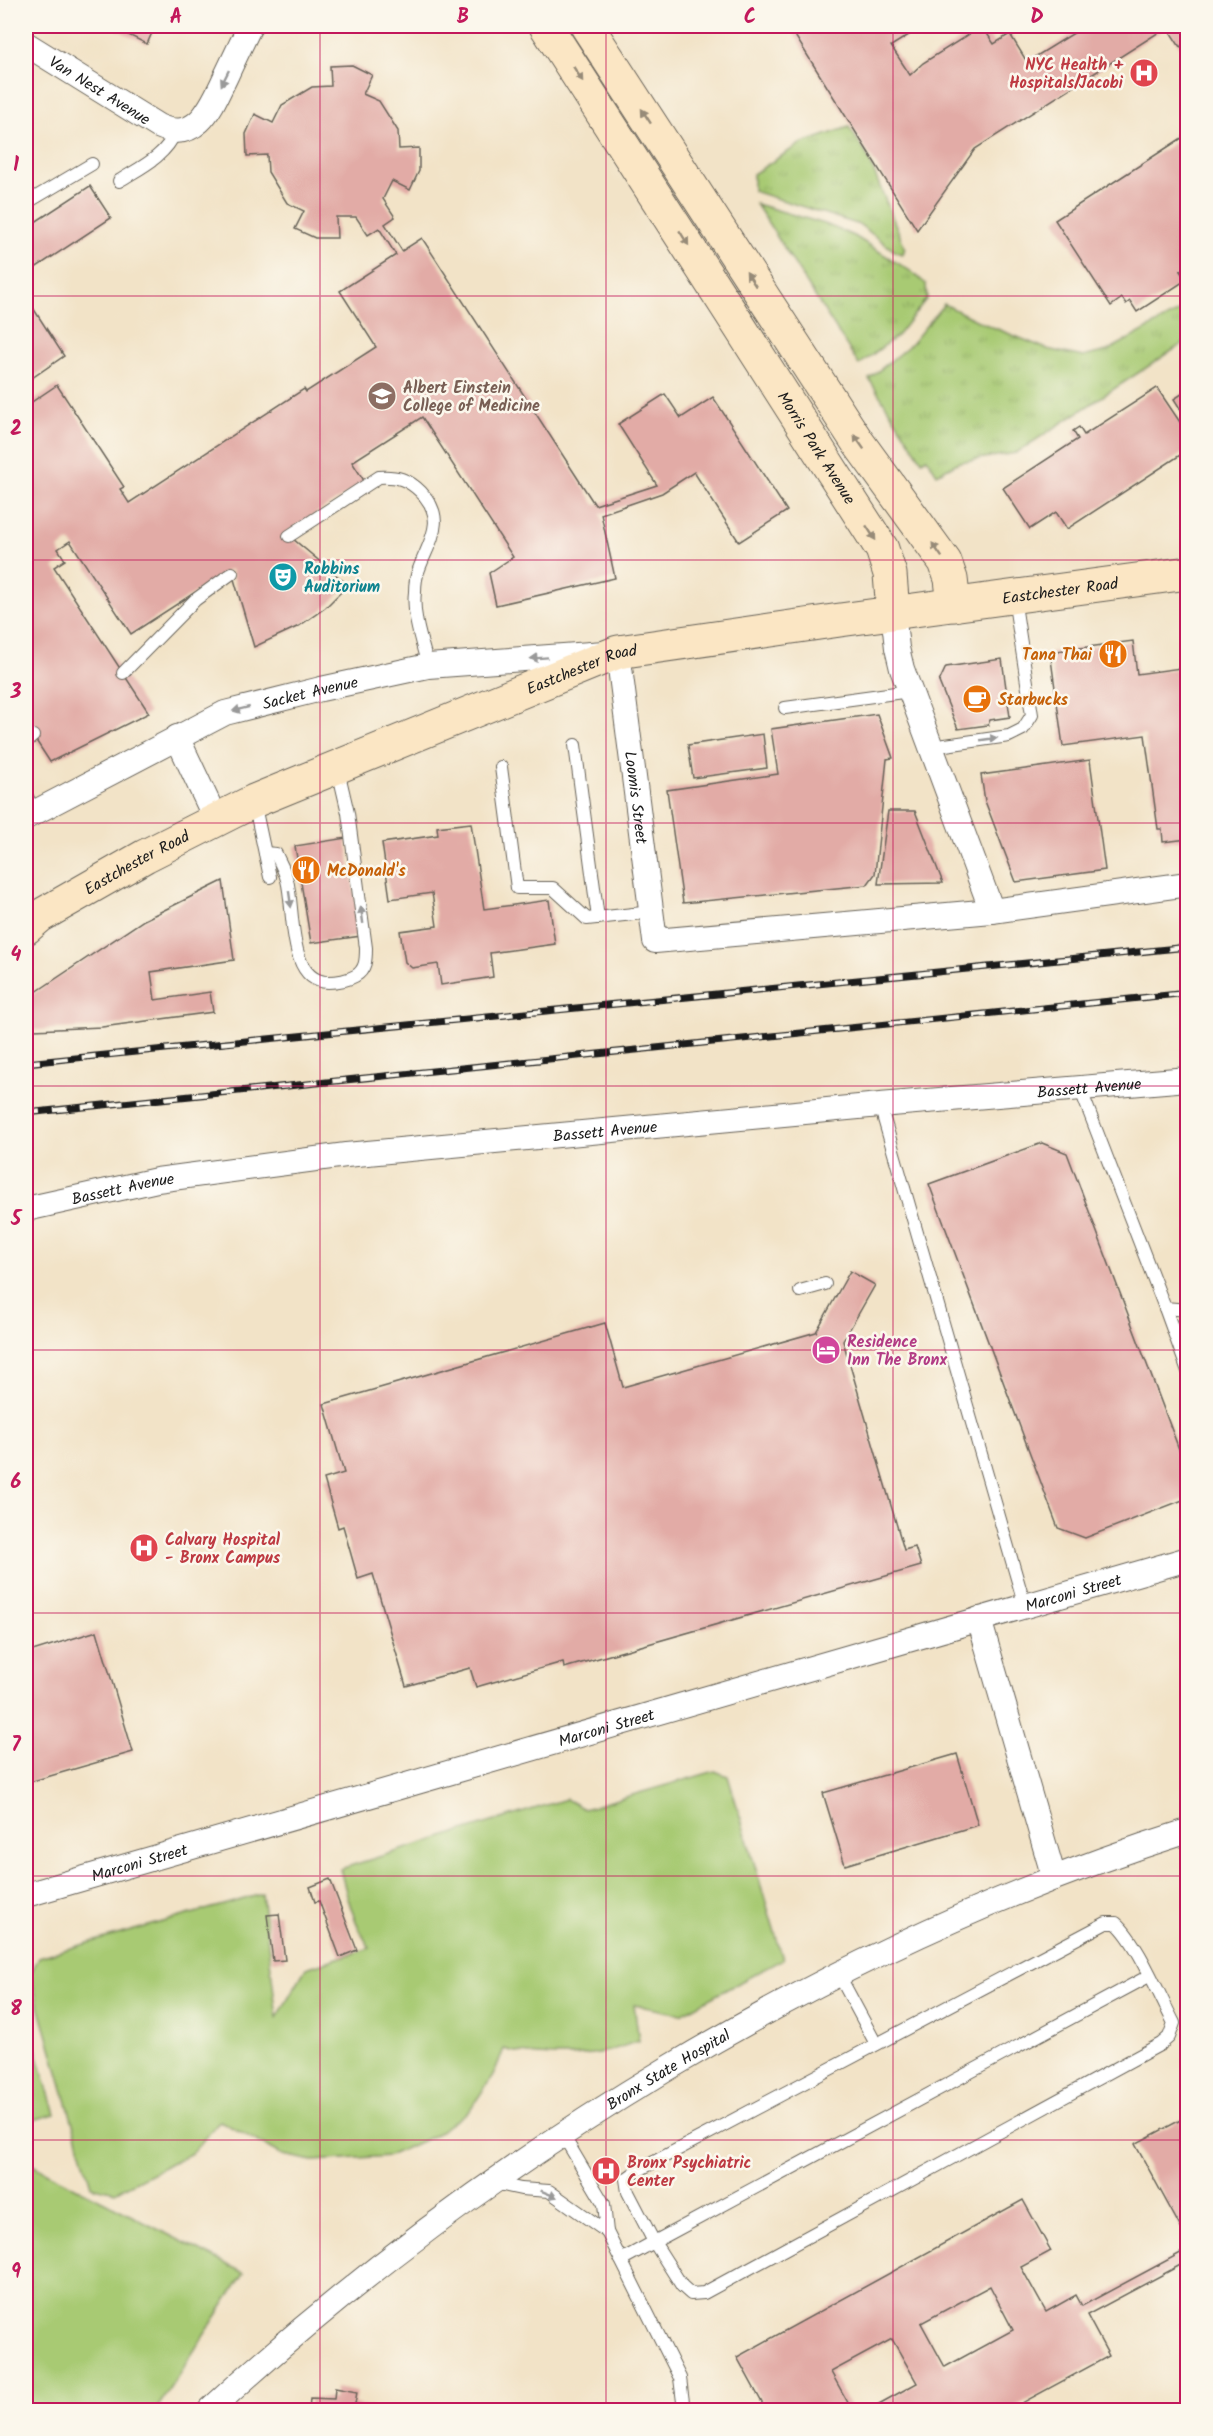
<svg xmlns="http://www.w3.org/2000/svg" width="1213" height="2436" viewBox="0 0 1213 2436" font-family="Kalam,sans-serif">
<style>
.grass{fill:url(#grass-tufts);stroke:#627348;stroke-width:1.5}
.garden{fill:#a8ca73;stroke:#627348;stroke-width:1.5}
.building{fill:#e2aba6;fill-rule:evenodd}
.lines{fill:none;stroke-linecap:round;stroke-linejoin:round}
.lane-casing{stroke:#676258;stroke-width:14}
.street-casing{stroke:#676258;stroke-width:26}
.secondary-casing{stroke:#676258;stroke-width:35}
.lane{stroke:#fff;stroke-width:12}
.street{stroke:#fff;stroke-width:24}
.secondary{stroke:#fbe6c4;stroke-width:33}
.rail-casing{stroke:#1c1c1c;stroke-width:7}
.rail{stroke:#fbf7ec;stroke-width:4.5;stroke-dasharray:14;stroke-linecap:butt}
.oneway{fill:#978b78}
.oneway2{fill:#999}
.grid{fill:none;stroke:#c2185b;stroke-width:1.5;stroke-opacity:0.55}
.labels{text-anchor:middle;stroke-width:5;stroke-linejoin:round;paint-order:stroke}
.health-label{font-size:16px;font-weight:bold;fill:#be3a42;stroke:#fbf7ec;text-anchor:start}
.street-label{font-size:16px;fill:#1c1c1c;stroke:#fbf7ec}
.education-label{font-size:16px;font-weight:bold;fill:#785e54;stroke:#fbf7ec;text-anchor:start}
.culture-label{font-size:16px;font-weight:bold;fill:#0d838f;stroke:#fbf7ec;text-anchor:start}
.food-label{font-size:16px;font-weight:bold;fill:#c56008;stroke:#fbf7ec;text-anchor:start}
.hotel-label{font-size:16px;font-weight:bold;fill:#b23c85;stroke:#fbf7ec;text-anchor:start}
.neatline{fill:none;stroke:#c2185b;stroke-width:2}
.grid-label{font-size:20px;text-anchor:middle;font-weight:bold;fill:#c2185b}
</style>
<defs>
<pattern id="grass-tufts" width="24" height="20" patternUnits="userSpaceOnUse" patternTransform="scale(1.5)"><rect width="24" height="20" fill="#a8ca73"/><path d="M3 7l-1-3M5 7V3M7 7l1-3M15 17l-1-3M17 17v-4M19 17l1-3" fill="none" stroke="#90ad63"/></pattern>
</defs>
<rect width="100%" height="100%" fill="#fbf7ec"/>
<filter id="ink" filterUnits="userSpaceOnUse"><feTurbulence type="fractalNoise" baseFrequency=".0167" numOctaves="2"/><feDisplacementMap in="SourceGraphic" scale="12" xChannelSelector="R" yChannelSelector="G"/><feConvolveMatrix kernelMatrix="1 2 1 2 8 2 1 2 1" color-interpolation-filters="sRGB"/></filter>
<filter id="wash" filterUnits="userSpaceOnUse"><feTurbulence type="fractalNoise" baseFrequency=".008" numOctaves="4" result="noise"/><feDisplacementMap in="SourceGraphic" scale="24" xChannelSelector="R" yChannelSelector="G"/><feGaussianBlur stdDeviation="1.35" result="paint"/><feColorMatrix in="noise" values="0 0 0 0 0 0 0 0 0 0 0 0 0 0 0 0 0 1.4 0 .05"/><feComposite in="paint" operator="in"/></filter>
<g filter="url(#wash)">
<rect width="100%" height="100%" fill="#f2e3c7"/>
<!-- grass -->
<g class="grass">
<polygon points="849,127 867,155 905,248 903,254 896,252 860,225 753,191 753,174 800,144"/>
<polygon points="756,204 825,224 856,237 912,272 926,284 927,298 898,335 859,365"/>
<polygon points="944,304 980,322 1047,349 1083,357 1107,351 1187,307 1187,341 1016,453 959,462 937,474 927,458 922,461 869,379 912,343"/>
</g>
<!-- garden -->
<g class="garden">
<path d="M715,1771l13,5 55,183 -102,55 -47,-9 5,36c-14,4 -27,10 -41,12 -27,5 -68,4 -94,-4l-11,27 -24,35 -36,25 -44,20 -76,5 -30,-6 -63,-34 -28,32 -77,39 -24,-6 -61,-211 9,-18 223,-63 15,124 29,-50 64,-20c-16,-24 -23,-52 -30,-79l226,-70 18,10z"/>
<polygon points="26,2017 55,2114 26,2122"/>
<polygon points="26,2162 244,2273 156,2410 26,2410"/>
</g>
<g id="blocks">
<!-- building -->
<g class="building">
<polygon points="115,26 155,26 147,44 114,28"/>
<polygon points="789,26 907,26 912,33 891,46 910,75 923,63 982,26 994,44 1010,34 1027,62 1085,26 1188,26 1188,42 1180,47 1167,27 975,149 917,230"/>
<polygon points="352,65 372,75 363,94 379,101 398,131 399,149 419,148 419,171 410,190 392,181 383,199 395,217 385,224 402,251 422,238 595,505 657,485 618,424 665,394 681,418 713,397 787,511 739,542 694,472 662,493 601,514 615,578 496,605 489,573 513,557 422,417 352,462 365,482 286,533 348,585 325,608 299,626 254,647 231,569 131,634 70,541 58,549 65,560 54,567 149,713 50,762 26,725 26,406 57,385 124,487 120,489 129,503 304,389 306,392 376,347 340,291 396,255 379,228 368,235 356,217 336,217 337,238 315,238 295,229 304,211 287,203 268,172 267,155 247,156 246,134 255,114 273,123 282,105 312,87 331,86 330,66"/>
<polygon points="1188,134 1188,273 1185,268 1180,271 1186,280 1137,312 1130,301 1126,304 1122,298 1111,306 1055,220"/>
<polygon points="90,186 111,218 26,274 26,228"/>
<polygon points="26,297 64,356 26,382"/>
<polygon points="1157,388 1188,434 1188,450 1067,529 1056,512 1030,529 1003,488 1078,439 1073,431 1079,427 1084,435"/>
<polygon points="1188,390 1188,410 1183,413 1174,399"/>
<polygon points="1133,641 1137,674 1188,667 1188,839 1163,842 1162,829 1158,829 1145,735 1063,746 1050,652"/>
<polygon points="1002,659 1010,717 990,720 988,725 958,729 939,682 946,667"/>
<polygon points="877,714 893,758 887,759 875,874 867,885 683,903 667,790 778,774 771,729"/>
<polygon points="763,734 767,768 693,778 688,745"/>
<polygon points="1090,760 1105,870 1016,882 985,801 981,775"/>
<polygon points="888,811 915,811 943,883 878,884"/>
<polygon points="471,823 484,909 549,900 555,944 490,953 493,977 441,985 438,964 412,968 405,962 400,931 437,926 432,893 390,899 382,843 438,835 437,827"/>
<polygon points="346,838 361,936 311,943 295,846"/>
<polygon points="223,881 234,960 151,972 155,1000 210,992 213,1012 102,1027 34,1030 30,996 144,920"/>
<polygon points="1042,1143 1067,1153 1188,1473 1188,1498 1085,1538 1058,1528 929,1184"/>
<polygon points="850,1271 875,1285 843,1341 904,1550 915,1547 921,1566 564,1668 563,1662 476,1687 470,1668 406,1686 373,1574 358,1579 343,1526 338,1528 324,1479 344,1473 324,1404 605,1323 623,1387 816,1332"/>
<polygon points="97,1631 133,1752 26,1783 26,1653"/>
<polygon points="957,1754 978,1825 845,1865 823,1793"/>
<polygon points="330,1879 357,1950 340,1957 319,1901 315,1902 310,1887"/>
<polygon points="279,1914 285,1960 273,1961 267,1915"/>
<polygon points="1188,2116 1188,2241 1135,2144"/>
<path d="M1023,2200l28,51 -30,16 25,45 30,-17 6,11 106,-57v12l-101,54 22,41 -100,54h-141l49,-27 -25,-44 -61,33 21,38h-86l-29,-53zM990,2286l23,44 -68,37 -24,-44z"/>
<polygon points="335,2388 357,2392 355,2404 372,2407 372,2410 309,2410 310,2398 334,2399"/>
</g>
</g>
</g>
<g filter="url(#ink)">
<use href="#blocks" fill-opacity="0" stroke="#676258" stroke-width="1.5"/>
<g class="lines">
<!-- lane casing -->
<g class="lane-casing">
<g id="lane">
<path d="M119,181c22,-14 46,-24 57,-50"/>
<polyline points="26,203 92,164"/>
<path d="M289,536l90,-59c18,-1 29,2 42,15 27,28 8,49 -2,77 -3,7 -4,16 -4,23 -3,23 7,51 13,74"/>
<polyline points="123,673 195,600 232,573"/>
<polyline points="785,708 910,691"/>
<polyline points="26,742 33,736"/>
<polyline points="575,745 598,918"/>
<polyline points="931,747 1009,736 1023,729 1032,715 1014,598"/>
<polyline points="501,767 517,888 553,888 587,919 652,912"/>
<polyline points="26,795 35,812"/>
<polyline points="254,802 270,877"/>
<path d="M265,853l11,1c4,9 9,17 11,26 8,29 0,102 41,102 10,0 18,-1 27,-6 11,-6 11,-17 11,-28l-18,-135 -10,-43"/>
<polyline points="1080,1088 1165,1308 1188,1310"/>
<polyline points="880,1105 1025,1606"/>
<polyline points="800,1291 825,1284"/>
<polyline points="1165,1308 1188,1371"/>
<polyline points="839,1975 876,2044"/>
<polyline points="494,2183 521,2189 549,2191 607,2232 604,2204 563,2135"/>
<polyline points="607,2232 680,2378 684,2410"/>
<path d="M621,2260l33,-18 -26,-50 -2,-13 11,-8 469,-248h10c21,18 44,74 58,100l-5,14 -8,7 -457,249 -13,1 -9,-8 -28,-44 495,-266"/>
</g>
</g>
<!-- street casing -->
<g class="street-casing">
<g id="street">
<path id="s1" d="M26,44l132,82c40,18 54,-21 68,-50 8,-17 16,-34 24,-50"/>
<polyline points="893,612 897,648 902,669 992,911"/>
<polyline points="177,737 216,820"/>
<path id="s2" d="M26,817l199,-104 96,-24 107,-23 190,-14 37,289 337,-30 196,-27"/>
<path id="s3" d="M26,1209l131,-29 189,-25 534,-50 308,-26"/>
<polyline points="979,1619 1054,1878"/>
<path id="s4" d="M26,1895l1162,-336"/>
<path id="s5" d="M210,2410c273,-251 622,-467 978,-579"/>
</g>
</g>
<!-- secondary casing -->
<g class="secondary-casing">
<g id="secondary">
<path id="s6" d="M546,26c113,173 224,349 336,523l8,25 3,38"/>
<polyline points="587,26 857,441 945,562 951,579 954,605"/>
<path id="s7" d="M26,928l14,-12 105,-60 109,-55 364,-149 222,-32 348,-47"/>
</g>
</g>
<!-- lane -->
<use href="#lane" class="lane"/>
<!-- street -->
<use href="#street" class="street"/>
<!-- secondary -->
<use href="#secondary" class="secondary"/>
<!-- rail casing -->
<g class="rail-casing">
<g id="rail">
<polyline points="26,1063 1188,947"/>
<polyline points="26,1113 1188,993"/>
</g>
</g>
<!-- rail -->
<use href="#rail" class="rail"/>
</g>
<!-- one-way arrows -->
<defs><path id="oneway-solid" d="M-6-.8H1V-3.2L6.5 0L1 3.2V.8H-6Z" transform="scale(1.5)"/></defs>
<g class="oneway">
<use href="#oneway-solid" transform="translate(578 74) rotate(57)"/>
<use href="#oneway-solid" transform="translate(646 116) rotate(-123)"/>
<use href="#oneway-solid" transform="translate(684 238) rotate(58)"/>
<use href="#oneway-solid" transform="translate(751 279) rotate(-123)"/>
<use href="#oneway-solid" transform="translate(859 442) rotate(-125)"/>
<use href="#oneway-solid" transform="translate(871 533) rotate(57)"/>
<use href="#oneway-solid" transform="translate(937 550) rotate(-125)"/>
</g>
<g class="oneway2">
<use href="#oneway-solid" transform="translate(225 78) rotate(116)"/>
<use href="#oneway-solid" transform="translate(539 658) rotate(176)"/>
<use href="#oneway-solid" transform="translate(241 709) rotate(166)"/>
<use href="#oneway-solid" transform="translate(989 739) rotate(-8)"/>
<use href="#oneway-solid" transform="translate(290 899) rotate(82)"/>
<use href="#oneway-solid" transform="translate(362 915) rotate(-98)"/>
<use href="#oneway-solid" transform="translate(549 2194) rotate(22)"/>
</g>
</g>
<!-- grid -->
<path class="grid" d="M320,26v2384M606,26v2384M893,26v2384M26,296h1162M26,560h1162M26,823h1162M26,1086h1162M26,1350h1162M26,1613h1162M26,1876h1162M26,2140h1162"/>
<!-- icons -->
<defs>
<g id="hospital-disc" transform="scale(1.5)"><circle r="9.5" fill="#e0444e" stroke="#fbf7ec"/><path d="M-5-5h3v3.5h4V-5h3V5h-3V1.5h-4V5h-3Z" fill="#fff"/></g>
<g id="university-disc" transform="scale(1.5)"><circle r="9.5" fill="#8d6e63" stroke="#fbf7ec"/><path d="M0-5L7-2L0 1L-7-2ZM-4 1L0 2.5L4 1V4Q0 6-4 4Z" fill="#fff"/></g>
<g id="theatre-disc" transform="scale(1.5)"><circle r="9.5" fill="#0f9aa8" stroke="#fbf7ec"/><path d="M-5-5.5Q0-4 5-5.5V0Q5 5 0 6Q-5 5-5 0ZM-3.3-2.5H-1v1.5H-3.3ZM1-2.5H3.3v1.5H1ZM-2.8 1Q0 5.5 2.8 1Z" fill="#fff"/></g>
<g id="restaurant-disc" transform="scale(1.5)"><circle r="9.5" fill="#e8710a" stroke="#fbf7ec"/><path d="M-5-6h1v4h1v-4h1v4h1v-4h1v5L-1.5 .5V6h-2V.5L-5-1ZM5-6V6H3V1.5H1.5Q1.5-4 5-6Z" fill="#fff"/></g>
<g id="cafe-disc" transform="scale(1.5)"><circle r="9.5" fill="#e8710a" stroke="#fbf7ec"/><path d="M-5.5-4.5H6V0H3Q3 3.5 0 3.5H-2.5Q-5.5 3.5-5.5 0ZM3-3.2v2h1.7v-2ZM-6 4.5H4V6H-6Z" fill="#fff"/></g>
<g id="hotel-disc" transform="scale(1.5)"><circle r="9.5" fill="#d1479c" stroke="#fbf7ec"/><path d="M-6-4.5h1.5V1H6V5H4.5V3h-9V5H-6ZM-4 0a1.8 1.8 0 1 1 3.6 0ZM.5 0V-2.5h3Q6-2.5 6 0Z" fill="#fff"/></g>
</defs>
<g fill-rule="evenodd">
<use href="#hospital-disc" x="1144" y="73"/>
<use href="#university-disc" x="382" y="396"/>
<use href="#theatre-disc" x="283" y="577"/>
<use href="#restaurant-disc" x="1113" y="654"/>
<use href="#cafe-disc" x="977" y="699"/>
<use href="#restaurant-disc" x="306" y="870"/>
<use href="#hotel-disc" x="826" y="1350"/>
<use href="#hospital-disc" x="144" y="1548"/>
<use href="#hospital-disc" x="606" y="2171"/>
</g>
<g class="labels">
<!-- health labels -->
<g class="health-label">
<text x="1123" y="70" text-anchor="end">NYC Health +<tspan x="1123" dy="18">Hospitals/Jacobi</tspan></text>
<text x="165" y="1545">Calvary Hospital<tspan x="165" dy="18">- Bronx Campus</tspan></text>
<text x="627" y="2168">Bronx Psychiatric<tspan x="627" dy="18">Center</tspan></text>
</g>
<!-- street labels -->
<g class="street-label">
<text dy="6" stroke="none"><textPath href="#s1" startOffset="87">Van Nest Avenue</textPath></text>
<text dy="6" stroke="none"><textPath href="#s6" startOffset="501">Morris Park Avenue</textPath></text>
<text dy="6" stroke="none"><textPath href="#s7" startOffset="1101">Eastchester Road</textPath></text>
<text dy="6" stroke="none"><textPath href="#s7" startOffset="615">Eastchester Road</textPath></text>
<text dy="6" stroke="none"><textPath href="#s2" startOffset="312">Sacket Avenue</textPath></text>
<text dy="6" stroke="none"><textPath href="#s2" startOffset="770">Loomis Street</textPath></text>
<text dy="6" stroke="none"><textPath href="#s7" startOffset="129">Eastchester Road</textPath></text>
<text dy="6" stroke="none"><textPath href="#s3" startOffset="1071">Bassett Avenue</textPath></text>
<text dy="6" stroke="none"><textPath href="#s3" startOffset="585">Bassett Avenue</textPath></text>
<text dy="6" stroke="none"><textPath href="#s3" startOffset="99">Bassett Avenue</textPath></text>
<text dy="6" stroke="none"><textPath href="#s4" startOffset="1090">Marconi Street</textPath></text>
<text dy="6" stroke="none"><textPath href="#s4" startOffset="604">Marconi Street</textPath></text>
<text dy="6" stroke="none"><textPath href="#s4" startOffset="118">Marconi Street</textPath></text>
<text dy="6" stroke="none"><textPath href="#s5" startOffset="572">Bronx State Hospital</textPath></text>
</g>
<!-- education labels -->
<g class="education-label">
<text x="403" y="393">Albert Einstein<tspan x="403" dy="18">College of Medicine</tspan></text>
</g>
<!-- culture labels -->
<g class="culture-label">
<text x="304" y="574">Robbins<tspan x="304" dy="18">Auditorium</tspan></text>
</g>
<!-- food labels -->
<g class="food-label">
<text x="1092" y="660" text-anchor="end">Tana Thai</text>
<text x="998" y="705">Starbucks</text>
<text x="327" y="876">McDonald's</text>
</g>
<!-- hotel labels -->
<g class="hotel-label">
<text x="847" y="1347">Residence<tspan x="847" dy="18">Inn The Bronx</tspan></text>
</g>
</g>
<!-- margin -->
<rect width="1213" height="2436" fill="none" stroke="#fbf7ec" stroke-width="66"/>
<rect x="33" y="33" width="1147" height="2370" class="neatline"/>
<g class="grid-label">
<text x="176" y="23">A</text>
<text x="463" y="23">B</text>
<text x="750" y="23">C</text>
<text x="1037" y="23">D</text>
<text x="16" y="171">1</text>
<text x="16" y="435">2</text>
<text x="16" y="698">3</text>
<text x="16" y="961">4</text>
<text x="16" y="1225">5</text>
<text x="16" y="1488">6</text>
<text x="16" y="1751">7</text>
<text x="16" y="2015">8</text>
<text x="16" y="2278">9</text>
</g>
</svg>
